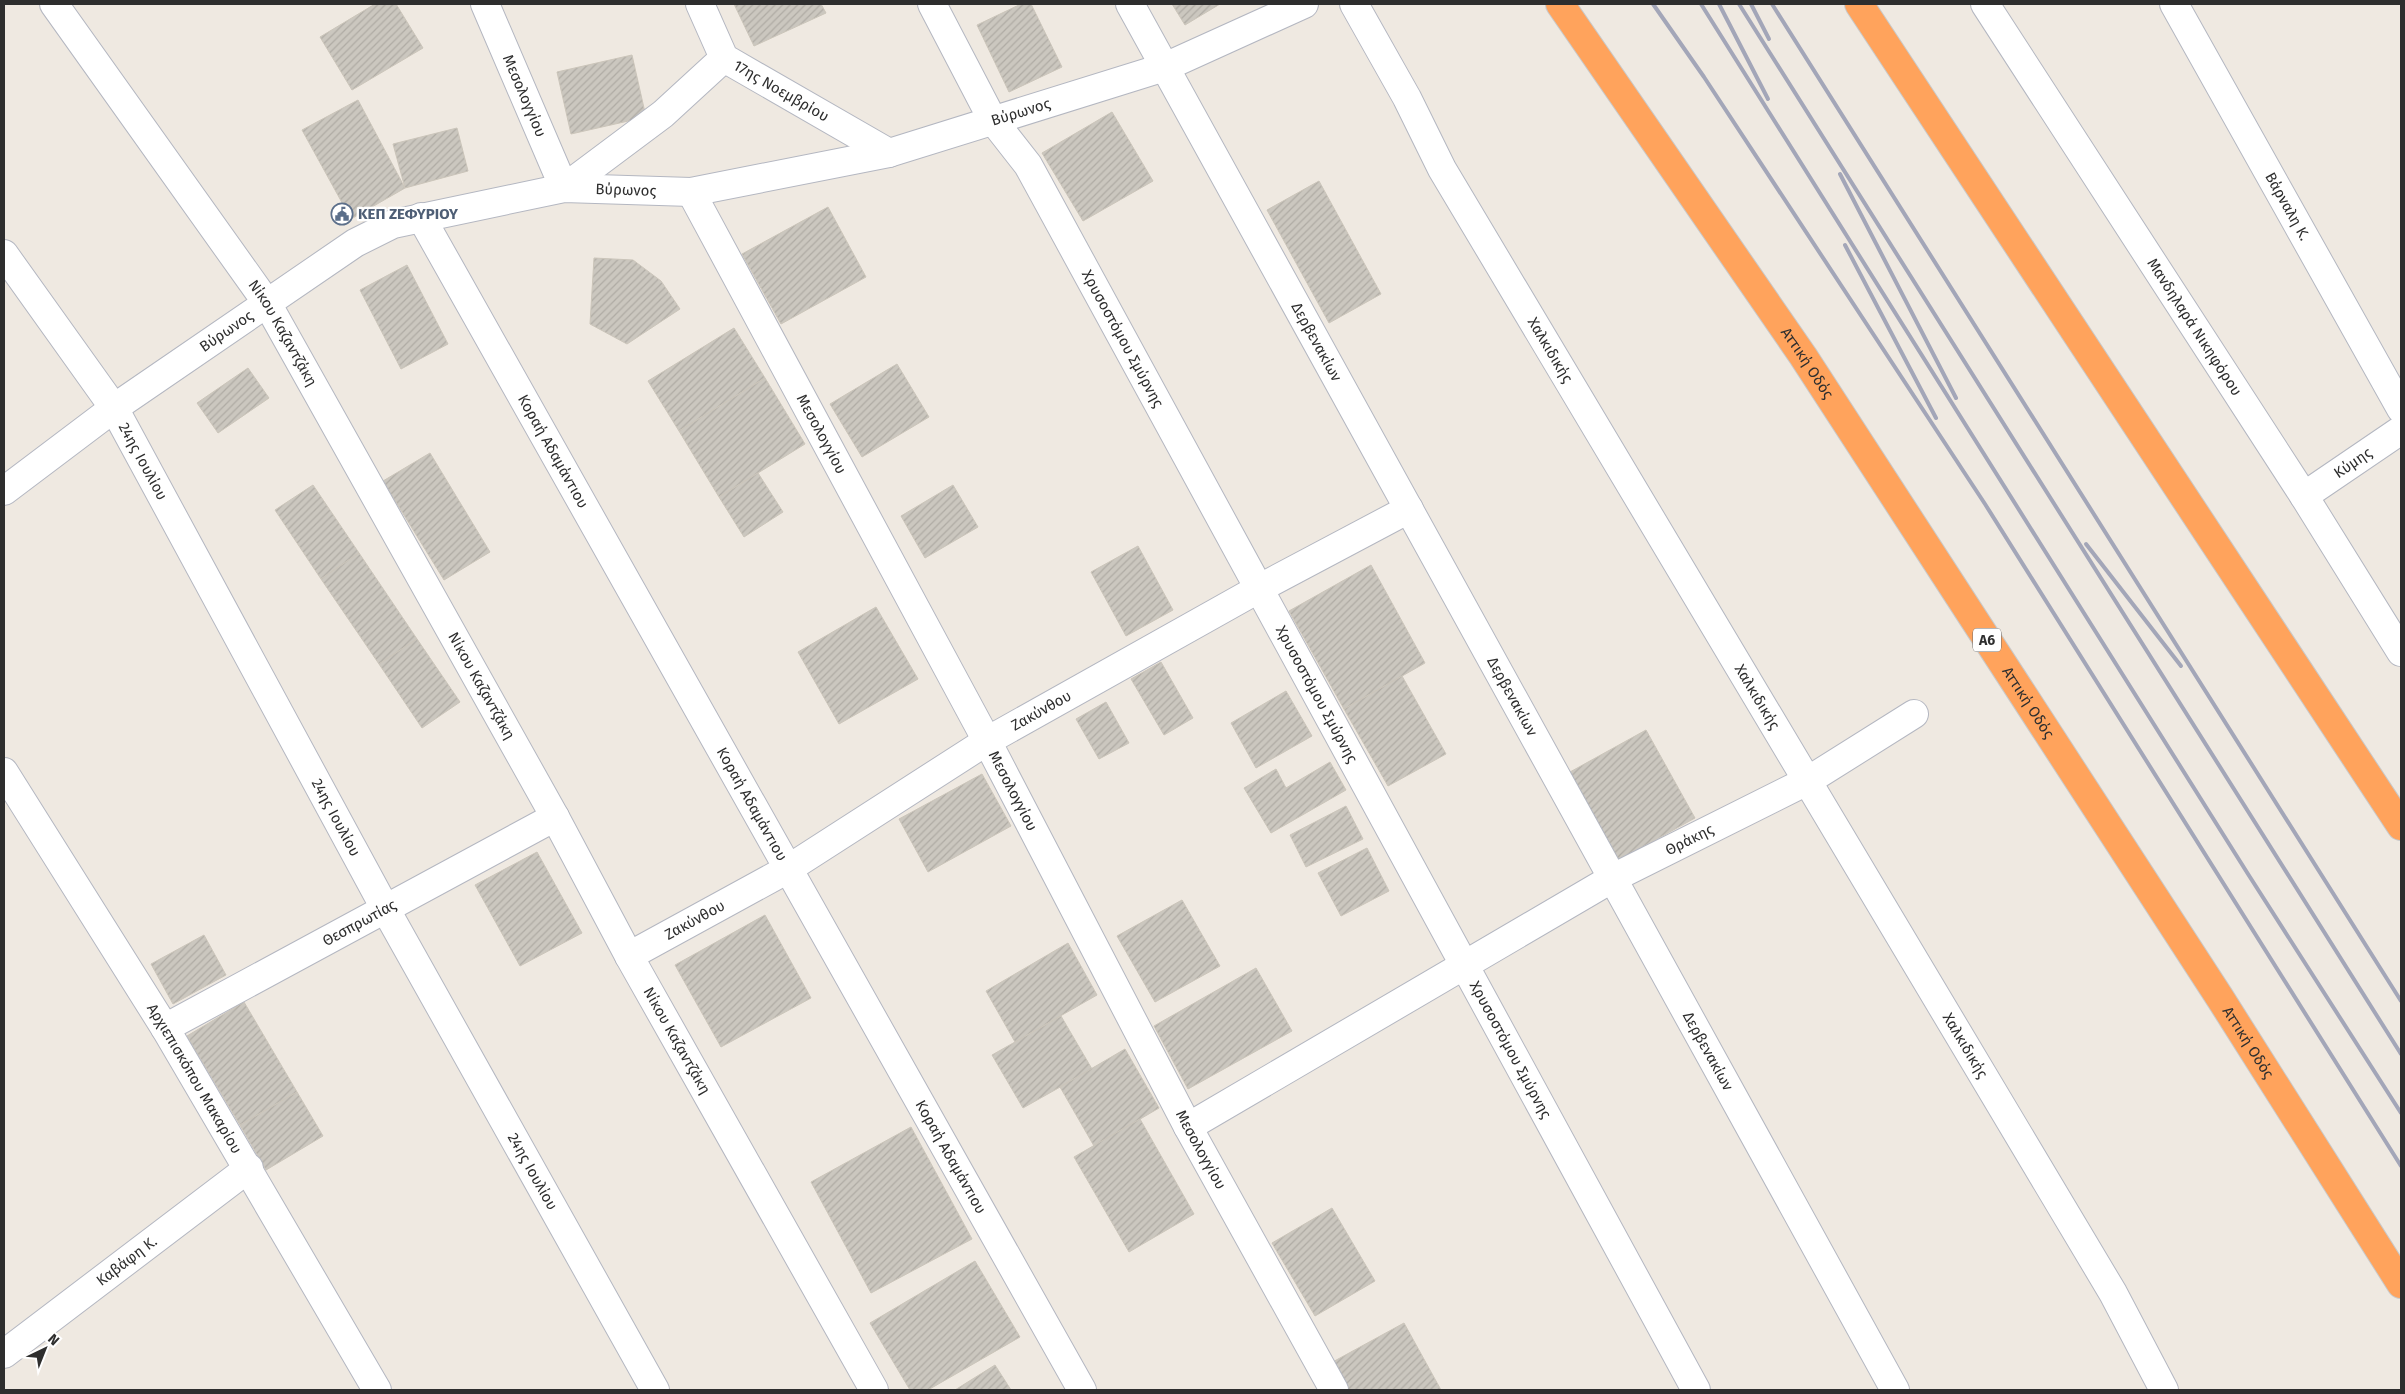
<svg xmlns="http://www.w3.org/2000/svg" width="2405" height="1394" viewBox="0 0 2405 1394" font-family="'Fira Sans',sans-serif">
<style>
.building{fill:url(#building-hatch);stroke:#cbc5ba}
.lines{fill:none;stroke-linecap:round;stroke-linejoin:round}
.street-casing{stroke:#b4b7c1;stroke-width:30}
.secondary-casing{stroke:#b4b7c1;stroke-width:30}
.highway-casing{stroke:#c9c9c9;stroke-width:30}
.street{stroke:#fff;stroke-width:28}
.secondary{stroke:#fff;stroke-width:28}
.highway{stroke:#ffa35c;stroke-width:28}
.rail{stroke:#a3a6b8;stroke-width:4}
.labels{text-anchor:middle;stroke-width:4.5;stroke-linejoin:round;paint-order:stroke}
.shield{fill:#fff;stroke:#6d6d6d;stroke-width:1}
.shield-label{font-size:14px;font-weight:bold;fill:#2e2e2e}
.street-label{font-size:15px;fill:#2e2e2e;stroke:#fff}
.service-label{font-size:15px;font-weight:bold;fill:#4e5e75;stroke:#fff;text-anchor:start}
</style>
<defs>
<pattern id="building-hatch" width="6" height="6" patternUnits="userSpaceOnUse" patternTransform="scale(1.25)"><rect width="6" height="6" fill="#cbc7bf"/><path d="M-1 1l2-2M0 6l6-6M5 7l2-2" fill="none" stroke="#afaba4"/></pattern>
</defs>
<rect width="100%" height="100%" fill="#efe9e1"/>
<!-- building -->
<g class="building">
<polygon points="375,4 396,4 423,48 352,90 320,37"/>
<polygon points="734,4 821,4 826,13 754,46"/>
<polygon points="1021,4 1031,4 1062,67 1009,92 977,25"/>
<polygon points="1172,4 1220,4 1185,25"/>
<polygon points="632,55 646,117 571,134 557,72"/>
<polygon points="358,100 405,188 351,219 302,130"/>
<polygon points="1112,112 1153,181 1083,221 1042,153"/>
<polygon points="457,128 468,171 405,188 393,144"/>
<polygon points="1319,181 1381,294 1329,323 1267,210"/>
<polygon points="828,207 866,277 781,324 742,254"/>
<polygon points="594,258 633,260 661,281 680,309 627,344 590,324"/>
<polygon points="407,265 448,344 401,369 360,290"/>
<polygon points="734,328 765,378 679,431 648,381"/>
<polygon points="897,364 929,417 862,457 830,404"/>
<polygon points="248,368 269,398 218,433 197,403"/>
<polygon points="765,378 805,444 719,497 679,431"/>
<polygon points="430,453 490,552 444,580 383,481"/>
<polygon points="758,473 783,512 744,537 719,497"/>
<polygon points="313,485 359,553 321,579 275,510"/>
<polygon points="953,485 978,527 925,558 901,516"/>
<polygon points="1138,546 1173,610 1126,636 1091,572"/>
<polygon points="359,553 417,639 379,664 321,579"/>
<polygon points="1371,565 1425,663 1344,709 1289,611"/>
<polygon points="876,607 918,679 839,724 798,652"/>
<polygon points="417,639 460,702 422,728 379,664"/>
<polygon points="1161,662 1193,718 1164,735 1131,679"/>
<polygon points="1402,676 1446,754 1388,786 1344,709"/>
<polygon points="1286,691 1312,736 1256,768 1231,723"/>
<polygon points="1106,702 1129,743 1099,759 1076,719"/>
<polygon points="1646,730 1695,818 1619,860 1570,772"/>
<polygon points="1330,762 1346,790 1271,833 1244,788 1276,769 1286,788"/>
<polygon points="982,774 1011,826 928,872 899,819"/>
<polygon points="1346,806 1363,839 1306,867 1290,835"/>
<polygon points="1367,848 1389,891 1341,916 1318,873"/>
<polygon points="537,852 582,933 520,966 475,885"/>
<polygon points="1182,900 1220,966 1155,1002 1117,936"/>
<polygon points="765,915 811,998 721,1047 675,965"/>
<polygon points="204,935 226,975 173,1004 151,964"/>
<polygon points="1068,943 1097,995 1015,1042 986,991"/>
<polygon points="1256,968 1292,1031 1188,1089 1154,1026"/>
<polygon points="244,1002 297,1092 240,1125 187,1036"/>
<polygon points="1061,1016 1092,1069 1023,1108 992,1055"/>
<polygon points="1125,1049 1159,1108 1094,1146 1060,1087"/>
<polygon points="297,1092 323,1136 266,1170 240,1125"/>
<polygon points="1140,1119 1194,1214 1129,1252 1074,1157"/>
<polygon points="911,1127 972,1239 871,1293 811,1182"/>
<polygon points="1332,1208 1375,1281 1315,1316 1272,1243"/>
<polygon points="975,1261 1020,1337 928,1390 910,1390 870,1323"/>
<polygon points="1404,1323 1441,1390 1344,1390 1329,1364"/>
<polygon points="995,1365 1011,1390 955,1390"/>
</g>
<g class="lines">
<!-- street casing -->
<g class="street-casing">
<g id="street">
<path id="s1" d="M54,4l213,299 288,514 74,139 245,434"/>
<path id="s2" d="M485,4l79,184 99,-74 61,-56"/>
<path id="s3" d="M700,4l24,54 165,95"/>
<path id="s4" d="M932,4l60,115 36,46 668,1225"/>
<path id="s5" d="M1130,4l765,1386"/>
<path id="s6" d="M1985,4l319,492 97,156"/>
<path id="s7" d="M2174,4l227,405"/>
<path id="s8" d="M691,192l296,549 201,386 146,263"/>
<path id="s9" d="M421,217l661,1173"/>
<path id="s10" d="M4,254l110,154 272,502 269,480"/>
<path id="s11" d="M4,491l110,-83 241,-165 38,-19 171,-36 127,4 198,-39 276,-86 139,-63"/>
<path id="s12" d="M2304,496l97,-66"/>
<path id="s13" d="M4,772l161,256 212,362"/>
<path id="s14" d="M629,956l159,-87 199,-128 273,-153 149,-79"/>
<path id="s15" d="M165,1028l390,-211"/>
<path id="s16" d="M1188,1127l425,-249 196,-98 105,-66"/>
<path id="s17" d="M4,1354l245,-186"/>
</g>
</g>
<!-- secondary casing -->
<g class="secondary-casing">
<g id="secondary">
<path id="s18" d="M1354,4l53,94 35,71 671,1124 51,97"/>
</g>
</g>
<!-- highway casing -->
<g class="highway-casing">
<g id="highway">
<path id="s19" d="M1560,4l243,352 417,642 181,286"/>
<polyline points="1859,4 2401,826"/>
</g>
</g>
<!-- street -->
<use href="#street" class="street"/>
<!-- secondary -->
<use href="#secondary" class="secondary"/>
<!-- highway -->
<use href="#highway" class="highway"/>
<!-- rail -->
<g class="rail">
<polyline points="1653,4 1704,77 1985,504 2401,1166"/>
<polyline points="1701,4 2248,874 2401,1113"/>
<polyline points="1719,4 1768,99"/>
<polyline points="1739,4 2401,1054"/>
<polyline points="1751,4 1769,39"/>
<polyline points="1772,4 2401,1001"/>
<polyline points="1840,174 1956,398"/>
<polyline points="1845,245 1936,418"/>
<polyline points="2086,544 2181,666"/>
</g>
</g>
<!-- icons -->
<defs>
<g id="civic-ring" transform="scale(1.125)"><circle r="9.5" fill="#fff" stroke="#5c6f8a" stroke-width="1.5"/><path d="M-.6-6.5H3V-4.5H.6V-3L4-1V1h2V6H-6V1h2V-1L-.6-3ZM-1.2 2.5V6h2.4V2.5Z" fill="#5c6f8a"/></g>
</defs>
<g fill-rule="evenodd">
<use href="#civic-ring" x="342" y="214"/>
</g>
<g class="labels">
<!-- shield labels -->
<rect class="shield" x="1973" y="628.5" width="28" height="23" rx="4"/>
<g class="shield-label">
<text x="1987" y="645">Α6</text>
</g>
<!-- street labels -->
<g class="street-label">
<text dy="5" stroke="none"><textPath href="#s3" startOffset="125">17ης Νοεμβρίου</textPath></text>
<text dy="5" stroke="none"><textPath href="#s2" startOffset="100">Μεσολογγίου</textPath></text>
<text dy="5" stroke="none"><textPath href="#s11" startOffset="1114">Βύρωνος</textPath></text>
<text dy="5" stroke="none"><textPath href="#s11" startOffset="709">Βύρωνος</textPath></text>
<text dy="5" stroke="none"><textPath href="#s7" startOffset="232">Βάρναλη Κ.</textPath></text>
<text dy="5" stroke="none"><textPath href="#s6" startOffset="385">Μανδηλαρά Νικηφόρου</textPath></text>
<text dy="5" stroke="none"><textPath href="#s11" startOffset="274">Βύρωνος</textPath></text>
<text dy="5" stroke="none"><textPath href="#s1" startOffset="401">Νίκου Καζαντζάκη</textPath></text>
<text dy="5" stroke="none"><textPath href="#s4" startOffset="386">Χρυσοστόμου Σμύρνης</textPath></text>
<text dy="5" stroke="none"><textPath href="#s5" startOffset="386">Δερβενακίων</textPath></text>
<text dy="5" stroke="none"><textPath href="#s18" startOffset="398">Χαλκιδικής</textPath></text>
<text dy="5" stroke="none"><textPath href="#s19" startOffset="436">Αττική Οδός</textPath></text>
<text dy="5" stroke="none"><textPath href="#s8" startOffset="275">Μεσολογγίου</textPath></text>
<text dy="5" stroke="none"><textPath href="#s9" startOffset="269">Κοραή Αδαμάντιου</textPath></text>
<text dy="5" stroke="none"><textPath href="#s10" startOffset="250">24ης Ιουλίου</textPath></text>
<text dy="5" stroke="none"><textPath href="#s12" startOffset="59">Κύμης</textPath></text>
<text dy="5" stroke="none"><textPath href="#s1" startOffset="806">Νίκου Καζαντζάκη</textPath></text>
<text dy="5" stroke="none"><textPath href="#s4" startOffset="791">Χρυσοστόμου Σμύρνης</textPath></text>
<text dy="5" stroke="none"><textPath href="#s5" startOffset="791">Δερβενακίων</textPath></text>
<text dy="5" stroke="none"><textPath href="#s18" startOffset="802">Χαλκιδικής</textPath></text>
<text dy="5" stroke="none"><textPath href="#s19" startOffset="841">Αττική Οδός</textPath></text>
<text dy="5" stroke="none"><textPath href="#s14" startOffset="480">Ζακύνθου</textPath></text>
<text dy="5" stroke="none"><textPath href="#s8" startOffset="680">Μεσολογγίου</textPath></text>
<text dy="5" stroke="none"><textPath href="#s9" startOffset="674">Κοραή Αδαμάντιου</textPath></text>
<text dy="5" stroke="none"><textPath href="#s10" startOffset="655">24ης Ιουλίου</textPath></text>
<text dy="5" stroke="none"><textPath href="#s16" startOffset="578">Θράκης</textPath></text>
<text dy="5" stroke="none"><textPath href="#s14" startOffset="75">Ζακύνθου</textPath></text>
<text dy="5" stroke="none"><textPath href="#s15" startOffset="221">Θεσπρωτίας</textPath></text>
<text dy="5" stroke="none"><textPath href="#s1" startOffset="1211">Νίκου Καζαντζάκη</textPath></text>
<text dy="5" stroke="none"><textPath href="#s19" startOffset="1246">Αττική Οδός</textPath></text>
<text dy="5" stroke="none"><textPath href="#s18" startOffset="1208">Χαλκιδικής</textPath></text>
<text dy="5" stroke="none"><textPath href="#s4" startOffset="1196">Χρυσοστόμου Σμύρνης</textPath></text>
<text dy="5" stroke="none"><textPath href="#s5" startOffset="1196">Δερβενακίων</textPath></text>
<text dy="5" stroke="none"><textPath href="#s13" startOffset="361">Αρχιεπισκόπου Μακαρίου</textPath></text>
<text dy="5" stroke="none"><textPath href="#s8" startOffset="1085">Μεσολογγίου</textPath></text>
<text dy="5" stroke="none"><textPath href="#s9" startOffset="1079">Κοραή Αδαμάντιου</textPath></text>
<text dy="5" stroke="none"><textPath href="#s10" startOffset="1060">24ης Ιουλίου</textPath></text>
<text dy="5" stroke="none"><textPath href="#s17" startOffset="154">Καβάφη Κ.</textPath></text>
</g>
<!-- service labels -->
<g class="service-label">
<text x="358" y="219">ΚΕΠ ΖΕΦΥΡΙΟΥ</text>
</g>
</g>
<!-- border -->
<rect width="2405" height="1394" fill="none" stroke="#2e2e2e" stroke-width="10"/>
<!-- north arrow -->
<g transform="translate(45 1349) rotate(43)" stroke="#ffffff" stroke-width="4" paint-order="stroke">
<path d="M0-4L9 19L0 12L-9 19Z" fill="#2e2e2e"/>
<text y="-8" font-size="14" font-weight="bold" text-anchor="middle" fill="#2e2e2e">N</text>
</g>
</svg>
